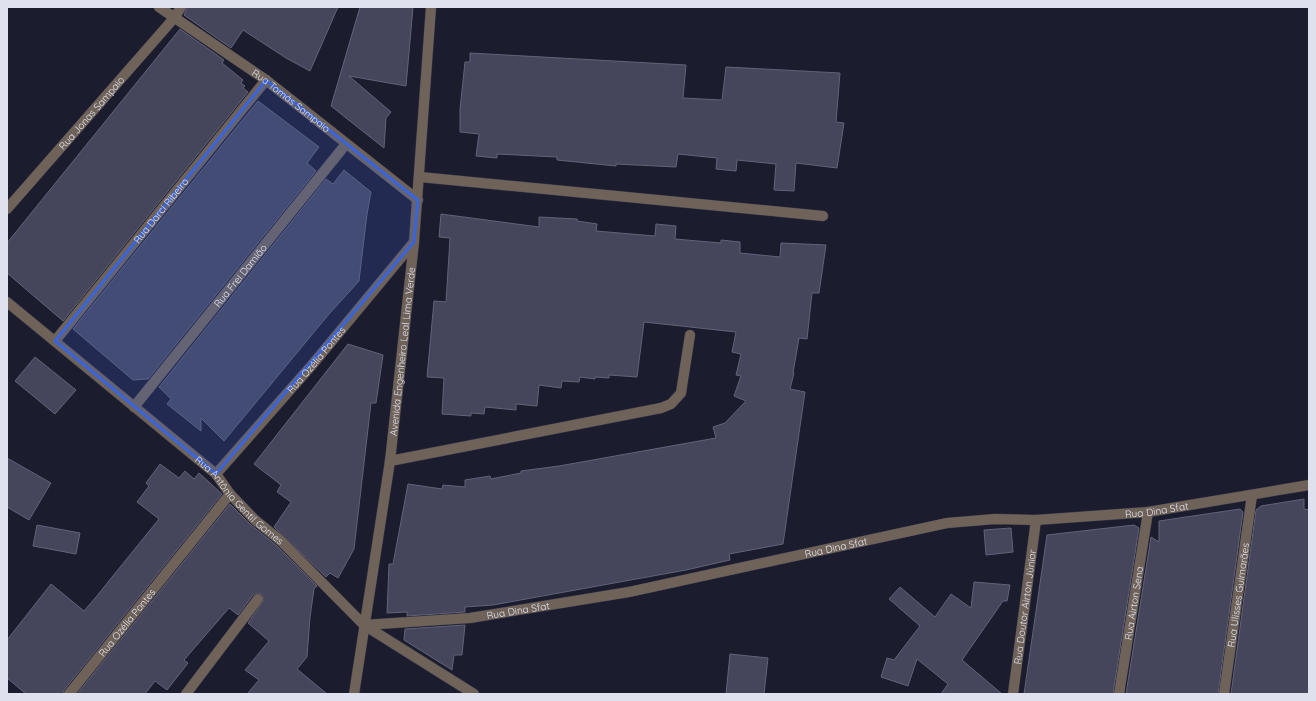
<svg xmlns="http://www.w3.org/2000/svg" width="1316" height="701" viewBox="0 0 1316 701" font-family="Quicksand,sans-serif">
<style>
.building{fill:#45465b;stroke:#626379}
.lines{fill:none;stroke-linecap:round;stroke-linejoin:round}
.minor-casing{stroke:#37384a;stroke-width:11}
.minor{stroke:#6f6359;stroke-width:10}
.marked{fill:#3a64db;fill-opacity:0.2;stroke:#3a64db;stroke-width:3;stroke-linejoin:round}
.labels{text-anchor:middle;stroke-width:3;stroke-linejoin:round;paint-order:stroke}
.street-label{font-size:10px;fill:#e0e1ee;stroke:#131325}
</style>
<rect width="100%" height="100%" fill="#1c1c2f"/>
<!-- building -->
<g class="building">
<polygon points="187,7 338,7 310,71 286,58 243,30 231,48 184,15"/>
<polygon points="360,7 413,7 406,86 349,76 391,112 386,118 384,148 331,106"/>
<polygon points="180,29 224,60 222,63 243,80 241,83 245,86 243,88 248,92 63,321 7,273 7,243"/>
<polygon points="470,53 686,65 683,98 722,100 726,67 840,73 836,122 844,123 837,168 796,163 794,191 774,190 776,164 737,160 736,171 716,169 717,158 678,154 676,167 616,164 616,166 557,160 557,157 497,154 497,158 476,156 479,134 460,132 460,109 465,62 470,62"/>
<polygon points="258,101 319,147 307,163 316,171 148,379 133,380 73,329"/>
<polygon points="344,170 371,192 367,214 359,281 329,314 224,441 201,418 201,431 167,404 171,399 159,387 326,179 333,184"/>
<polygon points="441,214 539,227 539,217 577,219 577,221 597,224 596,231 655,236 656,224 676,226 675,239 721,243 721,240 740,242 740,253 780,257 781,243 826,245 819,293 812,293 807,339 799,338 793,373 794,373 790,389 805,392 783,544 729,554 730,560 686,570 493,605 465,607 465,612 407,616 407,612 387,613 389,564 393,564 408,484 442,489 443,485 465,487 465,480 490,476 491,479 521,473 521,471 559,466 716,438 713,427 725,423 746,401 734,396 741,376 736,375 741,354 732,352 736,332 644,322 637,377 609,375 609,378 595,377 595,379 580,377 579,382 562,381 561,388 539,385 537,406 516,404 516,410 485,407 484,414 471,413 471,416 442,414 444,378 427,377 434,301 446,302 450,238 439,237"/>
<polygon points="348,344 383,355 376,403 371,403 354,549 338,578 330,573 326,577 274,527 291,502 277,492 281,485 254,464"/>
<polygon points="35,357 76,390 55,414 15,381"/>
<polygon points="7,458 51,483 29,520 7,507"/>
<polygon points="160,464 179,478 185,471 194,479 199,473 222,494 64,690 63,694 26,694 7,678 7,640 51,584 84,611 96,597 159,519 137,502 149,486 146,483"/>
<polygon points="1304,499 1304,509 1309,510 1309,694 1231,694 1256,510 1261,506"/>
<polygon points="230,504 251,525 277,546 317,586 314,589 310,617 307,657 297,669 327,694 247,694 259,680 245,670 269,641 248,623 264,600 262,594 258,593 253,595 238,615 229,608 184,660 188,663 167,690 155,681 145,694 77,694"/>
<polygon points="1240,509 1243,512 1218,694 1126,694 1151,537 1159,542 1159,521"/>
<polygon points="37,525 80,533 76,554 33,546"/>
<polygon points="1134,525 1139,528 1113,694 1024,694 1047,535"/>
<polygon points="1011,528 1013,552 986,555 984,530"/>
<polygon points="974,582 1010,585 1007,601 1003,601 962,660 1002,694 941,694 948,684 917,659 908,686 881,677 887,658 894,660 920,626 889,599 900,587 935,617 951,594 971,608"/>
<polygon points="465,625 462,655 454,655 452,670 404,640 405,629"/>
<polygon points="730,654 768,658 764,694 726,694"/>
</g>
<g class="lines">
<!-- minor casing -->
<g class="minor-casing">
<g id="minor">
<path id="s1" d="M159,7l107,73 152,120"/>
<polyline points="420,177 823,216"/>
<path id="s2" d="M7,209l168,-192 6,-10"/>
<path id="s3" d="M7,302l209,172 14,20 25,26 26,21 83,84 110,69"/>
<path id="s4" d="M55,341l211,-261"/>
<path id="s5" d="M134,407l212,-263"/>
<polyline points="390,461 661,408 671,404 681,393 690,335"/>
<path id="s6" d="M216,474l96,-109 102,-123"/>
<path id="s7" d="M364,625l106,-7 159,-26 318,-69 48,-4 41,1 112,-8 161,-27"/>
<path id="s8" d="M69,694l161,-200"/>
<polyline points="186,694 258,599"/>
<path id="s9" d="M354,694l36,-233 24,-219 17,-235"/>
<path id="s10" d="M1013,694l23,-174"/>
<path id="s11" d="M1119,694l29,-182"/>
<path id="s12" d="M1224,694l28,-199"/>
</g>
</g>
<!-- minor -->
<use href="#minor" class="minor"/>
</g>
<!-- marked area -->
<path class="marked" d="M266,80l152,120 -4,42 -198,232 -161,-133z"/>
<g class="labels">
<!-- street labels -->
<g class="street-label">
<text dy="4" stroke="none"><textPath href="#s1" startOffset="162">Rua Tomás Sampaio</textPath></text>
<text dy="4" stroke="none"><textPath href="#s2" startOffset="128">Rua Jonas Sampaio</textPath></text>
<text dy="4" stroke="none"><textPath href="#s4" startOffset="168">Rua Darci Ribeiro</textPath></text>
<text dy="4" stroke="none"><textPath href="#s5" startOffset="169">Rua Frei Damião</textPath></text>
<text dy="4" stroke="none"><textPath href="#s9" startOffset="346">Avenida Engenheiro Leal Lima Verde</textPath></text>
<text dy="4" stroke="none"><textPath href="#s6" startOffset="152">Rua Ozélia Pontes</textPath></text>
<text dy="4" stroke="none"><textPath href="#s3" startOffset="306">Rua Antônio Gentil Gomes</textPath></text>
<text dy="4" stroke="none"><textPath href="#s7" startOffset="803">Rua Dina Sfat</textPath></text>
<text dy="4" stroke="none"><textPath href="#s7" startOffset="479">Rua Dina Sfat</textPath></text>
<text dy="4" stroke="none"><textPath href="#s12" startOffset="100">Rua Ulisses Guimarães</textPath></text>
<text dy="4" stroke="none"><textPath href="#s11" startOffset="92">Rua Airton Sena</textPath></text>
<text dy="4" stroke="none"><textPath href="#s10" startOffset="88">Rua Doutor Airton Júnior</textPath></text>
<text dy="4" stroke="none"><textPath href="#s7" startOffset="155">Rua Dina Sfat</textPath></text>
<text dy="4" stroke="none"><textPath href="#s8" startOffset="92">Rua Ozélia Pontes</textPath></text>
</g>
</g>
<!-- border -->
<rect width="1316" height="701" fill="none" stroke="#e0e1ee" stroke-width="16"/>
</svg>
